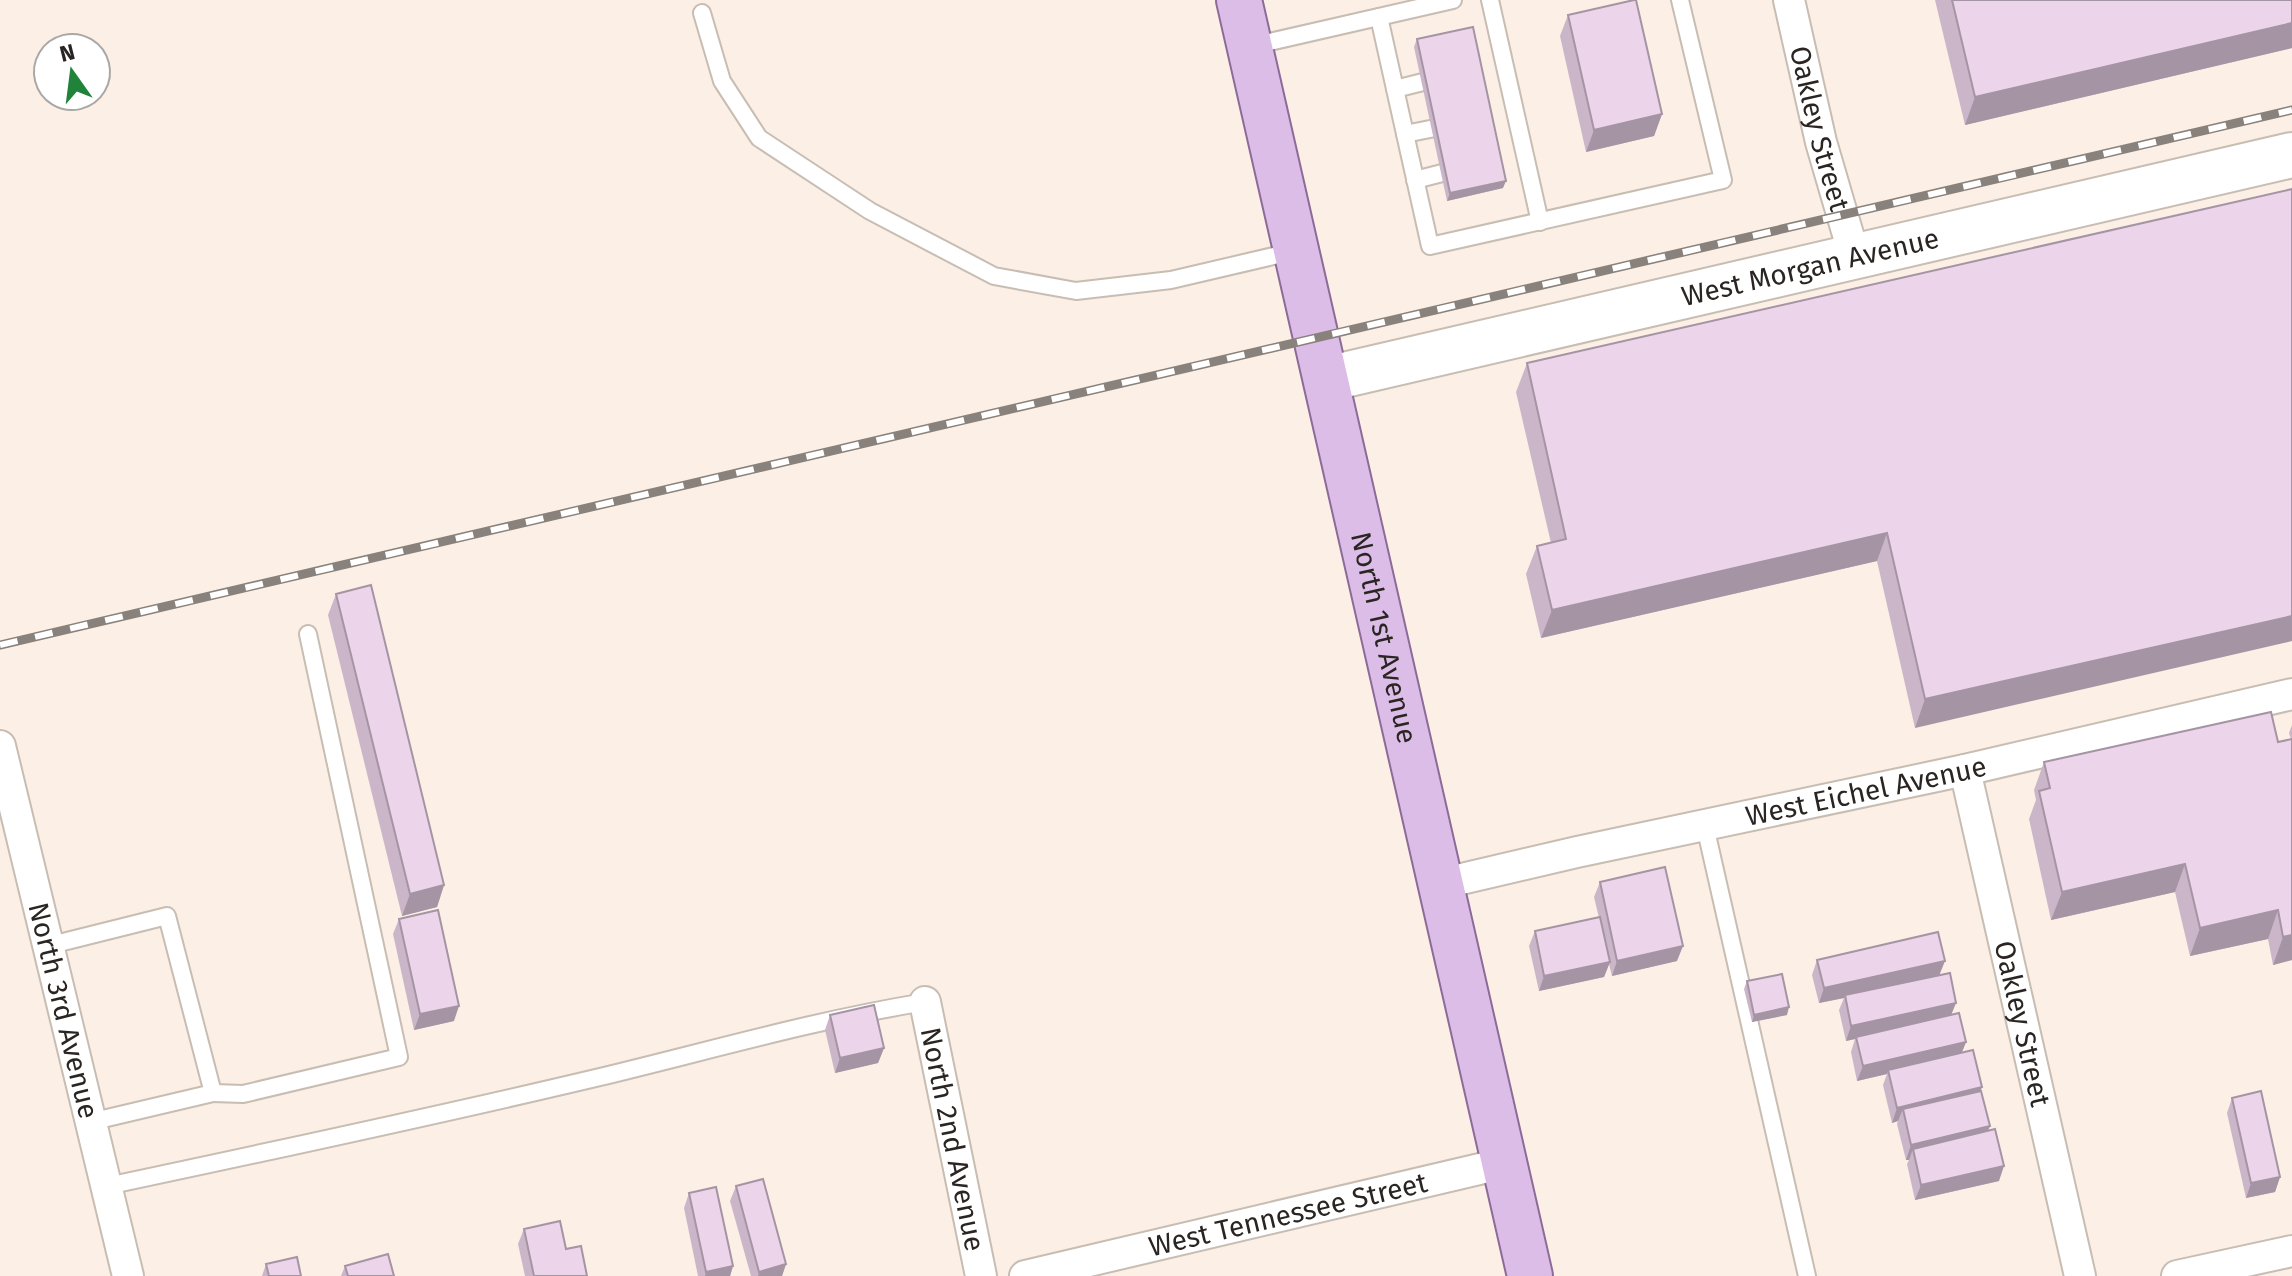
<svg xmlns="http://www.w3.org/2000/svg" width="2292" height="1276" viewBox="0 0 2292 1276" font-family="'Fira Sans',sans-serif">
<style>
.lines{fill:none;stroke-linecap:round;stroke-linejoin:round}
.lane-casing{stroke:#c8bdb3;stroke-width:20}
.street-casing{stroke:#c8bdb3;stroke-width:34}
.secondary-casing{stroke:#c8bdb3;stroke-width:48}
.primary-casing{stroke:#8d6b98;stroke-width:48}
.lane{stroke:#fff;stroke-width:16}
.street{stroke:#fff;stroke-width:30}
.secondary{stroke:#fff;stroke-width:44}
.primary{stroke:#dbbde7;stroke-width:44}
.rail-casing{stroke:#89817b;stroke-width:9}
.rail{stroke:#fff;stroke-width:6;stroke-dasharray:18;stroke-linecap:butt}
.wall{fill:#cbb6c9}
.shaded-wall{fill:#a594a4}
.building{fill:#ecd4ea;stroke:#a594a4;stroke-width:2}
.labels{text-anchor:middle;stroke-width:6;stroke-linejoin:round;paint-order:stroke}
.street-label{font-size:28px;fill:#2a2522;stroke:#fff}
</style>
<rect width="100%" height="100%" fill="#fcefe5"/>
<g class="lines">
<!-- lane casing -->
<g class="lane-casing">
<g id="lane">
<polyline points="1490,0 1540,222"/>
<polyline points="702,13 722,81 759,138 870,211 994,276 1076,291 1171,280 1295,251"/>
<polyline points="1379,17 1430,246 1723,180 1680,0"/>
<polyline points="1252,46 1453,0"/>
<polyline points="1395,89 1435,79"/>
<polyline points="1405,134 1445,126"/>
<polyline points="1415,180 1454,170"/>
<polyline points="1705,826 1807,1276"/>
<polyline points="47,946 167,916 213,1093 90,1122"/>
<polyline points="213,1093 243,1094 399,1057 308,634"/>
<path d="M107,1186c165,-35 329,-70 493,-109 108,-26 215,-57 325,-75"/>
</g>
</g>
<!-- street casing -->
<g class="street-casing">
<g id="street">
<path id="s1" d="M1789,0l32,142 33,113"/>
<path id="s2" d="M0,746l128,530"/>
<path id="s3" d="M1965,770l115,506"/>
<path id="s4" d="M1440,884l137,-32 388,-82 327,-76"/>
<path id="s5" d="M925,1002l56,274"/>
<path id="s6" d="M1025,1276l480,-113"/>
<polyline points="2177,1276 2292,1251"/>
</g>
</g>
<!-- secondary casing -->
<g class="secondary-casing">
<g id="secondary">
<path id="s7" d="M1327,379l965,-224"/>
</g>
</g>
<!-- primary casing -->
<g class="primary-casing">
<g id="primary">
<path id="s8" d="M1239,0l291,1276"/>
</g>
</g>
<!-- lane -->
<use href="#lane" class="lane"/>
<!-- street -->
<use href="#street" class="street"/>
<!-- secondary -->
<use href="#secondary" class="secondary"/>
<!-- primary -->
<use href="#primary" class="primary"/>
<!-- rail casing -->
<g class="rail-casing">
<polyline id="rail" points="0,645 2292,110"/>
</g>
<!-- rail -->
<use href="#rail" class="rail"/>
</g>
<!-- wall -->
<g class="wall">
<polygon points="1935,0 2292,0 2292,48 1965,125"/>
<polygon points="1568,15 1662,114 1654,136 1586,152 1560,36"/>
<polygon points="1417,39 1503,188 1447,201 1414,47"/>
<polygon points="2292,189 1915,728 1877,561 1541,638 1526,574 1537,546 1551,543 1516,392 1527,363"/>
<polygon points="336,594 444,885 437,907 402,916 328,615"/>
<polygon points="2292,725 2292,960 2273,965 2268,939 2190,956 2175,892 2051,920 2029,819 2036,800 2034,790 2044,762 2278,742 2291,739 2289,733"/>
<polygon points="1600,882 1677,961 1612,976 1609,964 1604,977 1539,991 1529,946 1535,931 1599,918 1594,897"/>
<polygon points="399,919 454,1021 414,1030 393,934"/>
<polygon points="1817,960 1940,975 1952,1015 1966,1042 1962,1052 1982,1087 1980,1091 1999,1181 1915,1200 1907,1164 1909,1160 1906,1160 1897,1124 1898,1121 1892,1123 1883,1085 1887,1074 1857,1081 1851,1052 1855,1039 1846,1041 1839,1010 1844,998 1819,1003 1812,975"/>
<polygon points="1747,981 1787,1015 1752,1022 1744,989"/>
<polygon points="830,1015 884,1048 878,1063 835,1073 825,1030"/>
<polygon points="2232,1098 2280,1177 2275,1192 2246,1198 2227,1113"/>
<polygon points="736,1186 786,1264 782,1276 751,1276 730,1201"/>
<polygon points="689,1193 733,1266 730,1276 698,1276 684,1208"/>
<polygon points="524,1229 566,1249 587,1276 525,1276 518,1244"/>
<polygon points="266,1264 301,1276 262,1276"/>
<polygon points="345,1266 394,1276 341,1276"/>
</g>
<!-- shaded-wall -->
<g class="shaded-wall">
<polygon points="2292,23 2292,48 1965,125 1975,97"/>
<polygon points="1662,114 1654,136 1586,152 1594,130"/>
<polygon points="1506,181 1503,188 1447,201 1450,193"/>
<polygon points="1887,533 1877,561 1541,638 1552,610"/>
<polygon points="2292,616 2292,641 1915,728 1925,699"/>
<polygon points="2185,864 2175,892 2051,920 2062,892"/>
<polygon points="444,885 437,907 402,916 410,894"/>
<polygon points="2278,910 2268,939 2190,956 2200,928"/>
<polygon points="2292,935 2292,960 2273,965 2283,937"/>
<polygon points="1683,946 1677,961 1612,976 1617,961"/>
<polygon points="1945,961 1939,976 1845,995 1844,998 1819,1003 1824,988"/>
<polygon points="1610,962 1604,977 1539,991 1544,976"/>
<polygon points="1956,1003 1950,1018 1846,1041 1851,1026"/>
<polygon points="459,1006 454,1021 414,1030 420,1014"/>
<polygon points="1789,1007 1787,1015 1752,1022 1754,1015"/>
<polygon points="1966,1042 1960,1057 1888,1070 1887,1074 1857,1081 1863,1066"/>
<polygon points="884,1048 878,1063 835,1073 840,1058"/>
<polygon points="1982,1087 1976,1102 1903,1109 1898,1121 1892,1123 1897,1108"/>
<polygon points="1990,1126 1984,1141 1913,1149 1909,1160 1906,1160 1911,1145"/>
<polygon points="2004,1166 1999,1181 1915,1200 1921,1185"/>
<polygon points="2280,1177 2275,1192 2246,1198 2251,1183"/>
<polygon points="786,1264 782,1276 758,1276 759,1272"/>
<polygon points="733,1266 730,1276 705,1276 706,1272"/>
</g>
<!-- building -->
<g class="building">
<polygon points="1634,0 1636,0 1662,114 1594,130 1568,15"/>
<polygon points="1952,0 2292,0 2292,23 1975,97"/>
<polygon points="1473,27 1506,181 1450,193 1417,39"/>
<polygon points="2292,189 2292,616 1925,699 1887,533 1552,610 1537,546 1566,539 1527,363"/>
<polygon points="371,585 444,885 410,894 336,594"/>
<polygon points="2271,712 2278,742 2292,739 2292,935 2283,937 2278,910 2200,928 2185,864 2062,892 2039,791 2050,788 2044,762"/>
<polygon points="1665,867 1683,946 1617,961 1600,882"/>
<polygon points="438,910 459,1006 420,1014 399,919"/>
<polygon points="1600,917 1610,962 1544,976 1535,931"/>
<polygon points="1938,932 1945,961 1824,988 1817,960"/>
<polygon points="1950,973 1956,1003 1851,1026 1845,995"/>
<polygon points="1782,974 1789,1007 1754,1015 1747,981"/>
<polygon points="874,1005 884,1048 840,1058 830,1015"/>
<polygon points="1959,1013 1966,1042 1863,1066 1856,1037"/>
<polygon points="1973,1050 1982,1087 1897,1108 1888,1070"/>
<polygon points="1981,1091 1990,1126 1911,1145 1903,1109"/>
<polygon points="2261,1091 2280,1177 2251,1183 2232,1098"/>
<polygon points="1995,1129 2004,1166 1921,1185 1913,1149"/>
<polygon points="763,1179 786,1264 759,1272 736,1186"/>
<polygon points="716,1187 733,1266 706,1272 689,1193"/>
<polygon points="560,1221 566,1249 581,1246 587,1276 534,1276 524,1229"/>
<polygon points="388,1254 394,1276 348,1276 345,1266"/>
<polygon points="297,1257 301,1276 269,1276 266,1264"/>
</g>
<g class="labels">
<!-- street labels -->
<g class="street-label">
<text dy="10" stroke="none"><textPath href="#s1" startOffset="132">Oakley Street</textPath></text>
<text dy="10" stroke="none"><textPath href="#s7" startOffset="496">West Morgan Avenue</textPath></text>
<text dy="10" stroke="none"><textPath href="#s8" startOffset="654">North 1st Avenue</textPath></text>
<text dy="10" stroke="none"><textPath href="#s4" startOffset="436">West Eichel Avenue</textPath></text>
<text dy="10" stroke="none"><textPath href="#s2" startOffset="272">North 3rd Avenue</textPath></text>
<text dy="10" stroke="none"><textPath href="#s3" startOffset="260">Oakley Street</textPath></text>
<text dy="10" stroke="none"><textPath href="#s5" startOffset="140">North 2nd Avenue</textPath></text>
<text dy="10" stroke="none"><textPath href="#s6" startOffset="270">West Tennessee Street</textPath></text>
</g>
</g>
<!-- north arrow -->
<g transform="translate(72 72) rotate(346)"><circle r="38" fill="#ffffff" stroke="#aaa8a7" stroke-width="2"/>
<path d="M0-6L14 30L0 20L-14 30Z" fill="#1f8439"/>
<text y="-12" font-size="22" font-weight="bold" text-anchor="middle" fill="#2a2522">N</text>
</g>
</svg>
